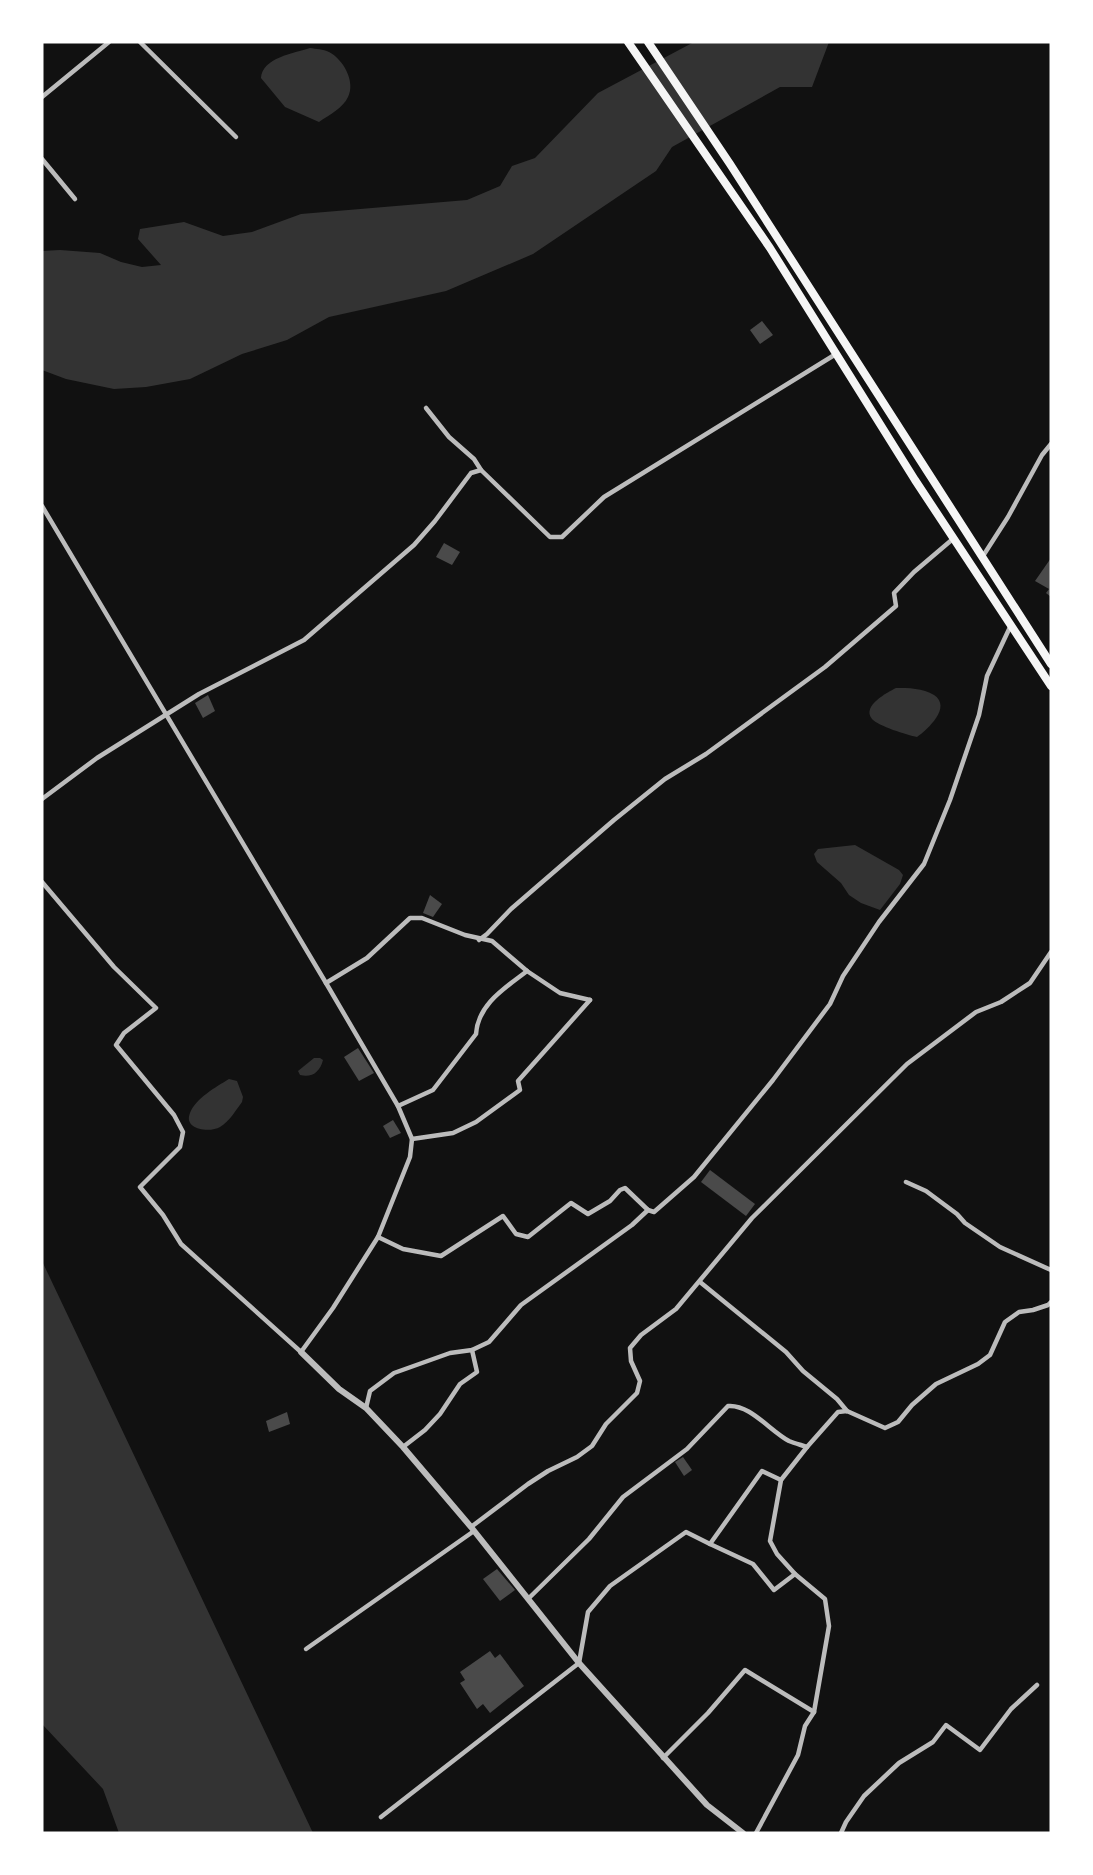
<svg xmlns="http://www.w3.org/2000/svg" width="1093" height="1875" viewBox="0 0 1093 1875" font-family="'Source Sans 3',sans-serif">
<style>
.water{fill:#333}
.building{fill:#4a4a4a}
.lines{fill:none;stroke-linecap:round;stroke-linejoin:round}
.minor{stroke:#bcbcbc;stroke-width:4.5}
.tertiary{stroke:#bcbcbc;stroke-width:6}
.trunk{stroke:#f5f5f5;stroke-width:8}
</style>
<rect width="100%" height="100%" fill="#111"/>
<!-- water -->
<g class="water">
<polygon points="694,42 829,42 812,87 780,87 672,147 656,171 533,254 446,291 329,317 287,340 242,354 190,379 146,387 114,389 66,379 42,370 42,251 60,250 100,253 121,262 142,267 161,265 138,239 140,229 184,222 223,236 252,232 301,214 467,200 500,186 512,166 535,158 598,93"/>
<path d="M310,48c6,1 13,1 19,4 14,7 27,30 19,45 -5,11 -19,18 -29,25l-34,-15 -24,-29c1,-20 33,-25 49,-30z"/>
<path d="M896,688c12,0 27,0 38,7 18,12 -6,34 -17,42 -10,-2 -39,-11 -45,-18 -11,-13 16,-27 24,-31z"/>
<polygon points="855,845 899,870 903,875 900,884 880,910 861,903 849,895 841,883 817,862 814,854 818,849"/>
<path d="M314,1058h6l3,2c-3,12 -11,18 -23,15l-2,-4z"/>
<path d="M229,1079l8,2 6,16 -1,5c-6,8 -13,20 -22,25 -10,6 -37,3 -30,-14 6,-15 26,-26 39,-34z"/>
<polygon points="42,1261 313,1833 119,1833 103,1789 42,1724"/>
</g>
<!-- building -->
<g class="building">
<polygon points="762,321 773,335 760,344 750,330"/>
<polygon points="444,543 460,552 452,565 436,557"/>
<polygon points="1051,558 1051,597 1046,593 1049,589 1035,581"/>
<polygon points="208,695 215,711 203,718 195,703"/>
<polygon points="430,895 442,904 433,917 423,913"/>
<polygon points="358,1048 374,1073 359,1081 344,1057"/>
<polygon points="393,1120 401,1133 390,1138 383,1126"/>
<polygon points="710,1170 755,1204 746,1216 701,1182"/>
<polygon points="287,1412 290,1424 269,1432 266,1421"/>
<polygon points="683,1457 692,1470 684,1476 675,1462"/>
<polygon points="497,1569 515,1590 500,1601 483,1579"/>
<polygon points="490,1651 495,1658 500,1654 524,1686 490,1713 483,1704 477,1709 460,1683 465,1680 460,1672"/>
</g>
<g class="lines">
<!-- minor -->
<g class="minor">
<polyline points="140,42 236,137"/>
<polyline points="42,97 109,42"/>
<polyline points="42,159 75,199"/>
<polyline points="426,408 449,437 474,459 481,470"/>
<polyline points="42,506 326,983 398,1106 412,1139 410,1157 378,1237 333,1308 301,1352 181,1244 163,1215 140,1187 180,1147 183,1132 174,1115 116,1045 124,1033 156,1008 114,967 42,882"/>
<polyline points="983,556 1008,517 1042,455 1051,444"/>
<polyline points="42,799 97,758 199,694 304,640 414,545 435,521 471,473 481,470 550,537 562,537 604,497 836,354"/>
<polyline points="479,940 487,934 511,909 614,820 665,779 706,754 825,667 896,606 894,593 914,572 954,538"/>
<polyline points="326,983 367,958 410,918 422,918 465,935 492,941 527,971 560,993 590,1000"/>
<path d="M398,1106l35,-16 43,-56c2,-30 29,-46 51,-63"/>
<polyline points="412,1139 453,1133 476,1122 520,1090 518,1081 590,1000"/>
<polyline points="906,1182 926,1191 957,1214 965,1223 1000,1247 1051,1270"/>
<polyline points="378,1237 403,1249 441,1256 503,1216 516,1234 528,1237 571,1203 588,1214 610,1201 620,1190 625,1188 648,1210 654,1212 694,1177 773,1080 830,1004 843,976 879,922 924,864 950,800 979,715 987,676 1011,625"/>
<polyline points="700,1282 786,1352 803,1371 837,1399 847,1411"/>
<polyline points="366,1408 370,1391 394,1373 450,1353 472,1350 489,1342 521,1305 632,1225 648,1210"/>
<polyline points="403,1447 425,1430 440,1414 460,1384 477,1372 472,1350"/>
<polyline points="781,1480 762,1471 710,1544 753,1564 774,1590 795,1574"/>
<polyline points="471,1527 528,1484 548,1471 577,1457 592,1446 606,1424 637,1393 640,1381 631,1361 630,1348 641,1335 676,1309 752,1218 907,1064 976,1012 1001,1002 1030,983 1051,952"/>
<path d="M528,1599l61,-60 34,-42 64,-48 41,-43c22,-2 42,25 61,35 5,2 12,4 18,6"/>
<polyline points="306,1649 474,1531"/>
<polyline points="663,1758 708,1713 745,1670 814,1712"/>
<polyline points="381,1817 579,1663 588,1612 610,1586 686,1532 710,1544"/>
<polyline points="756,1833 798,1755 805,1726 814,1712 829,1626 825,1599 795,1574 777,1554 770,1541 781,1480 807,1447 838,1412 847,1411 885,1428 898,1422 912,1405 936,1384 978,1364 990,1355 1005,1322 1019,1312 1033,1310 1048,1305 1051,1302"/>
<polyline points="841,1833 846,1822 864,1796 899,1763 933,1742 946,1725 980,1750 1011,1709 1037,1685"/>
</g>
<!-- tertiary -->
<polyline class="tertiary" points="301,1352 339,1389 366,1408 403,1447 471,1527 579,1663 707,1805 743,1833"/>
<!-- trunk -->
<g class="trunk">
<polyline points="628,42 770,248 915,480 1051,686"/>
<polyline points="648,42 730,164 1051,664"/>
</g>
</g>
<!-- border -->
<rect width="1093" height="1875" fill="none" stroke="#ffffff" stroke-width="87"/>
</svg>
